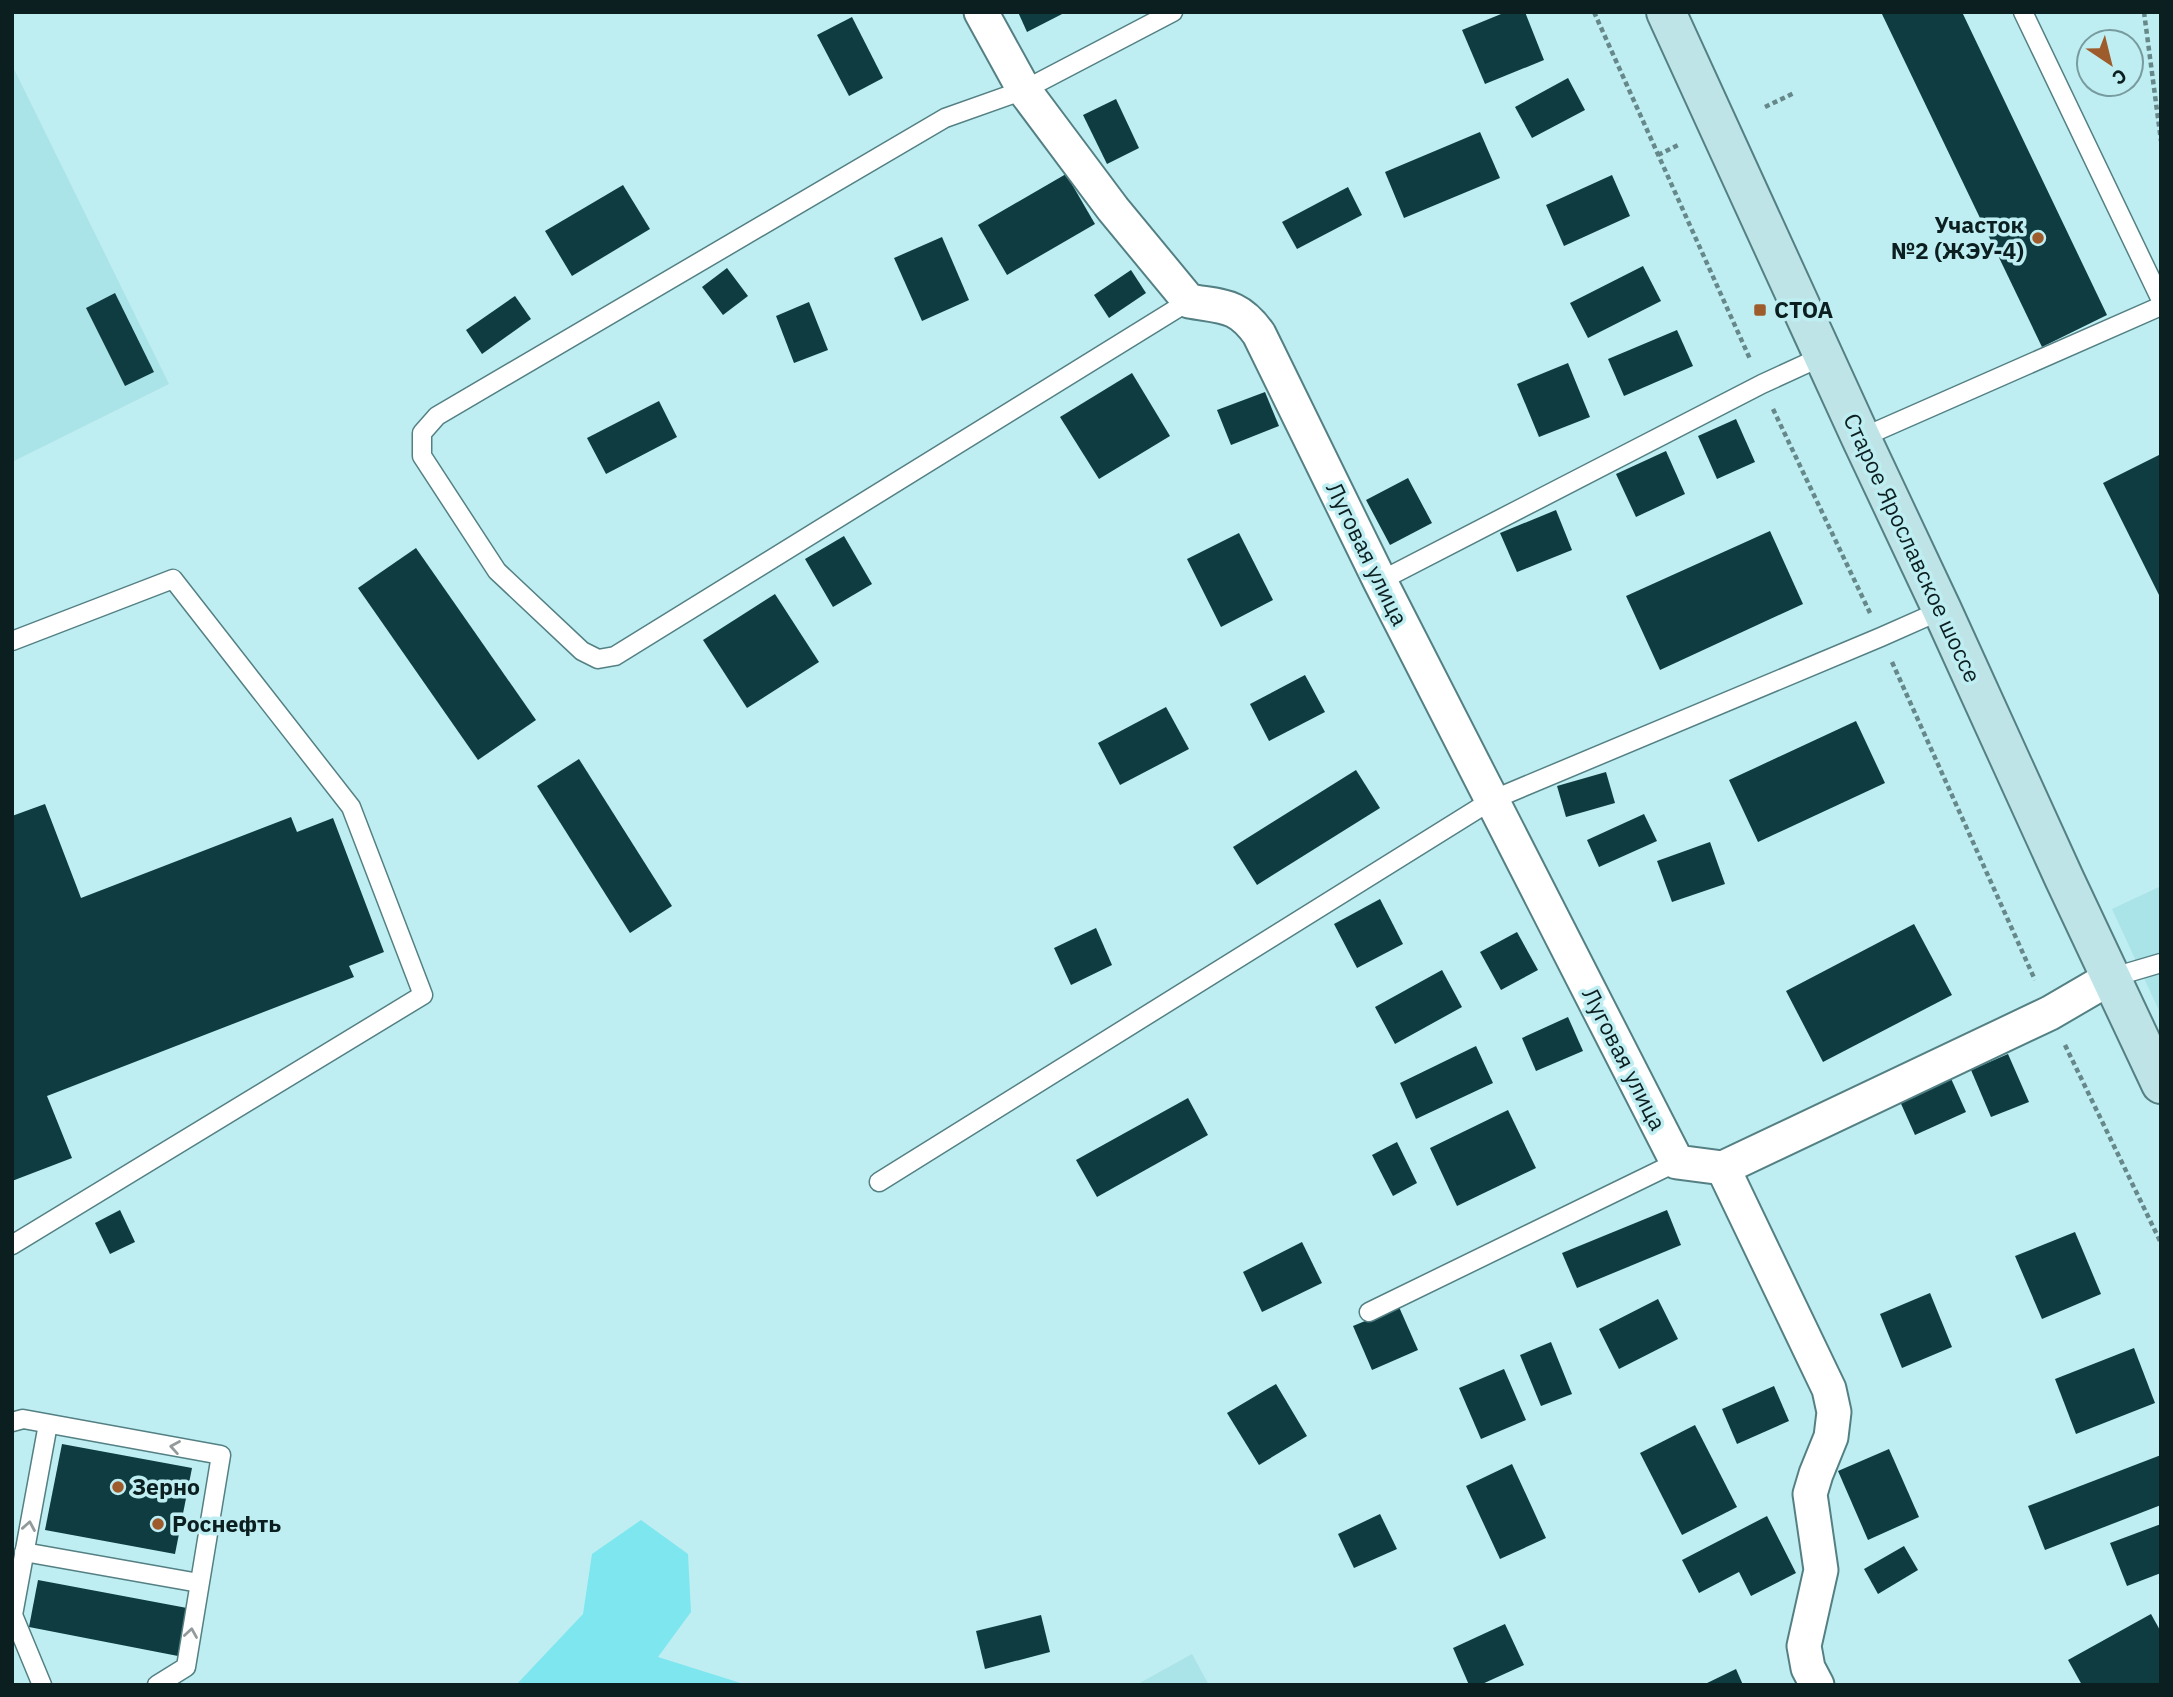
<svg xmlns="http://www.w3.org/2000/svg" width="2173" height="1697" viewBox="0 0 2173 1697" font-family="'IBM Plex Sans',sans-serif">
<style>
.built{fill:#aae4e9}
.green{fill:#7ee6ef}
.building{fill:#0e3c40}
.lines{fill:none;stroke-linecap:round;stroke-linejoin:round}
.lane-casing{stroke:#548084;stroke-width:21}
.street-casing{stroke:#548084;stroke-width:37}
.secondary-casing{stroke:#548084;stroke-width:42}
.path{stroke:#66888a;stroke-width:4.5;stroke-dasharray:5 3.5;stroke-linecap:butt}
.lane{stroke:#fff;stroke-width:18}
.street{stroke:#fff;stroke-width:33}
.secondary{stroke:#bfe4e7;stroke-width:38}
.oneway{stroke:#929a9b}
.poi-dot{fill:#9e5b2b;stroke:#bfeef2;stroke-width:2.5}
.labels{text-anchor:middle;stroke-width:7;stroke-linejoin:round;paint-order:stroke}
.poi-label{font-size:23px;font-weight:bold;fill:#0c1f20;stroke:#bfeef2;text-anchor:start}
.street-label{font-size:23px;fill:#0c1f20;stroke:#bfeef2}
</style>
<rect width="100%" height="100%" fill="#bfeef2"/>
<!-- built -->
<g class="built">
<polygon points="12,65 169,384 12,462"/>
<polygon points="2161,886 2161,1015 2112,909"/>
<polygon points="1192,1654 1209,1685 1136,1685"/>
</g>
<!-- green -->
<polygon class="green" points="641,1520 688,1554 691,1612 658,1657 747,1685 516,1685 583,1614 592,1554"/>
<!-- building -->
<g class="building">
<polygon points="1018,12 1066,12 1027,32"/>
<polygon points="1506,12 1525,12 1544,60 1485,84 1462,30"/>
<polygon points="1881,12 1962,12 2107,315 2042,347"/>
<polygon points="852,17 883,78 849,96 817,35"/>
<polygon points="1568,78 1585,110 1532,138 1515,107"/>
<polygon points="1116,99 1139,148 1107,164 1083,115"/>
<polygon points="1480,132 1500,178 1404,218 1385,172"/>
<polygon points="1066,174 1095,224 1007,275 978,225"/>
<polygon points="1612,175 1630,216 1564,246 1546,205"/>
<polygon points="623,185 650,229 572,276 545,231"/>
<polygon points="1348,187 1362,215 1297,249 1282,222"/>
<polygon points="942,237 969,300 922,321 894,258"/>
<polygon points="1643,266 1661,301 1588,338 1570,303"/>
<polygon points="727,268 748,296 723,315 702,287"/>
<polygon points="1131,270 1146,293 1109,318 1094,295"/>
<polygon points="115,293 154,372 125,386 86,308"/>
<polygon points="515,296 531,319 482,354 466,330"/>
<polygon points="809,302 828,350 794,363 776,316"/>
<polygon points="1677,330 1693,366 1624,396 1608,359"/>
<polygon points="1568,363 1590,417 1539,437 1517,384"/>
<polygon points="1132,373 1170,436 1099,479 1060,417"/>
<polygon points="1265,392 1279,426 1231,445 1217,410"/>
<polygon points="659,401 677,437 606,474 587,438"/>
<polygon points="1736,419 1755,462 1717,479 1698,436"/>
<polygon points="1666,451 1685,494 1636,517 1616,474"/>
<polygon points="2161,454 2161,599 2103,483"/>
<polygon points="1408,478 1432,523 1390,545 1366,500"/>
<polygon points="1556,510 1572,550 1517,572 1500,533"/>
<polygon points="1770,531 1803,604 1660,670 1626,596"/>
<polygon points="1239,533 1273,600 1221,627 1187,559"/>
<polygon points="844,536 872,584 833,607 805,559"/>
<polygon points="416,548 536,720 478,760 358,588"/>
<polygon points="775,594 819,662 747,708 703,640"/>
<polygon points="1305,675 1325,712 1269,741 1250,704"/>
<polygon points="1166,707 1189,749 1120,785 1098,743"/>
<polygon points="1856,721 1885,783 1758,842 1729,780"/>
<polygon points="579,759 672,906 630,933 537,786"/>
<polygon points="1356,770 1380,808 1257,885 1233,847"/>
<polygon points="1606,772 1615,803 1566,817 1557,786"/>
<polygon points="45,804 81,898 291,817 297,832 333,818 384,952 349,966 354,977 47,1096 72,1158 12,1181 12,816"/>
<polygon points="1644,814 1657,841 1599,867 1587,840"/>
<polygon points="1710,842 1725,884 1672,902 1657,861"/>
<polygon points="1380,899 1403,944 1357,968 1334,924"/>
<polygon points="1914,924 1952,995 1823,1062 1786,991"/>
<polygon points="1096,928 1112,965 1071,985 1054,948"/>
<polygon points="1517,932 1538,970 1501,990 1480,952"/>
<polygon points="1442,970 1462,1007 1395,1044 1375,1007"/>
<polygon points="1568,1017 1583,1051 1536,1071 1522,1038"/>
<polygon points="1476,1046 1493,1083 1416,1119 1400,1083"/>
<polygon points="2008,1054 2029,1102 1991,1117 1971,1070"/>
<polygon points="1949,1074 1966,1112 1915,1135 1898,1097"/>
<polygon points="1188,1098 1208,1135 1097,1197 1076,1160"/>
<polygon points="1508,1110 1536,1168 1457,1206 1430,1148"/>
<polygon points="1397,1142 1417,1183 1393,1196 1372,1155"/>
<polygon points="120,1210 135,1242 110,1254 95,1223"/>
<polygon points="1667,1210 1681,1245 1577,1288 1562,1253"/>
<polygon points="2075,1232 2101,1294 2042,1319 2015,1256"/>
<polygon points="1302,1242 1322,1283 1262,1312 1243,1272"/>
<polygon points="1930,1293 1952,1347 1902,1368 1880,1314"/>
<polygon points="1658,1299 1678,1339 1619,1369 1599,1329"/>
<polygon points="1399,1307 1418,1350 1372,1370 1353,1326"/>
<polygon points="1551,1342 1572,1394 1541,1406 1520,1355"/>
<polygon points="2134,1348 2155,1403 2076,1434 2055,1379"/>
<polygon points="1504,1369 1526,1420 1481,1439 1459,1388"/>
<polygon points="1276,1384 1307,1436 1259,1465 1227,1413"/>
<polygon points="1774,1386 1789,1421 1737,1444 1722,1409"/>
<polygon points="1695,1425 1737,1507 1682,1535 1640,1453"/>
<polygon points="62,1444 192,1468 175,1554 45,1530"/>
<polygon points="1889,1449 1919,1517 1868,1540 1838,1471"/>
<polygon points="2161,1455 2161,1505 2045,1550 2028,1506"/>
<polygon points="1512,1464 1546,1538 1500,1559 1466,1486"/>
<polygon points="1380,1514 1397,1549 1354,1568 1338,1534"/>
<polygon points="1767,1516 1796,1573 1751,1596 1739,1572 1699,1593 1682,1560"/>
<polygon points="2161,1524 2161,1573 2127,1586 2110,1543"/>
<polygon points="1904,1546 1918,1570 1878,1594 1864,1569"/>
<polygon points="38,1580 187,1608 178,1656 29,1627"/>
<polygon points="2151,1614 2161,1632 2161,1685 2082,1685 2068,1660"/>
<polygon points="1041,1615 1050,1652 985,1669 976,1631"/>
<polygon points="1505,1624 1524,1665 1480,1685 1469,1685 1453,1648"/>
<polygon points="1736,1669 1743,1685 1703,1685"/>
</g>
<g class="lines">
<!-- lane casing -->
<g class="lane-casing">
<g id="lane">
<polyline points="1173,12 1024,90 945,118 437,416 422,433 422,456 497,571 582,651 598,659 615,656 1189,301"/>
<polyline points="2023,12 2161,300"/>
<polyline points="1861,438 2161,306"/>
<polyline points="1380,581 1762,384 1823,356"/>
<polyline points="12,641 173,579 351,807 423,995 12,1245"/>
<polyline points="2110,978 2161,963"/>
<polyline points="879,1182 1492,800 1881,637 1942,610"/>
<polyline points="1369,1312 1677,1162"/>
<polyline points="12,1422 23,1419 221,1455 186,1667 157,1685"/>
<polyline points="24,1552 199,1583"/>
<polyline points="42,1685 13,1615 48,1424"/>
</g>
</g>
<!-- street casing -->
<g class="street-casing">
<g id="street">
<path d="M981,12l43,78 89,119 76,92c34,6 49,3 70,33l121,247 297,581 46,6 327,-155 60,-35"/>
<polyline points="1723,1168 1829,1389 1834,1412 1831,1437 1816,1474 1810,1494 1821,1570 1804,1646 1808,1668 1817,1685"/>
</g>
</g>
<!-- secondary casing -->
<g class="secondary-casing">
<polyline id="secondary" points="1666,12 1861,438 1942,610 2064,878 2161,1084"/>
</g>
<!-- path -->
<g class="path">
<polyline points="1594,12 1750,359"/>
<polyline points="2144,12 2161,141"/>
<polyline points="1765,107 1794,93"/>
<polyline points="1658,155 1678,145"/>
<polyline points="1773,409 1870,613"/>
<polyline points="1892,662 2035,980"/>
<polyline points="2065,1045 2161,1243"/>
</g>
<!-- lane -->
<use href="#lane" class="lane"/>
<!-- street -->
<use href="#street" class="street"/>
<!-- secondary -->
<use href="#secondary" class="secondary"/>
</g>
<!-- one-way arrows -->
<defs><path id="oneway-chevron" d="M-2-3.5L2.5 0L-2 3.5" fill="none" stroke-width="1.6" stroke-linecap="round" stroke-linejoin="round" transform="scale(1.75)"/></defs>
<g class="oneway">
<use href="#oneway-chevron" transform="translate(175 1447) rotate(-170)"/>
<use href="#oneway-chevron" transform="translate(29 1526) rotate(-80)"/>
<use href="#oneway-chevron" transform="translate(191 1633) rotate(-81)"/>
</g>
<!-- markers -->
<g class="poi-dot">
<circle cx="2038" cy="238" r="7"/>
<rect x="1753" y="303" width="14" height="14" rx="3.5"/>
<circle cx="118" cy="1487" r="7"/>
<circle cx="158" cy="1524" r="7"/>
</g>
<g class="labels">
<!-- poi labels -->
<g class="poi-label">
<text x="2024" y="233" text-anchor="end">Участок<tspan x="2024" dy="26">№2 (ЖЭУ-4)</tspan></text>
<text x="1774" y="318">СТОА</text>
<text x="132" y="1495">Зерно</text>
<text x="172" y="1532">Роснефть</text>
</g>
<!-- street labels -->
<g class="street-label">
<text transform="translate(1912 548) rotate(65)" y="8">Старое Ярославское шоссе</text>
<text transform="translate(1367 554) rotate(64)" y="8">Луговая улица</text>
<text transform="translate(1624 1059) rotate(63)" y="8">Луговая улица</text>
</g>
</g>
<!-- border -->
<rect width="2173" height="1697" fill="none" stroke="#0c1f20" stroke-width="28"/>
<!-- north arrow -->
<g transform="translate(2110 63) rotate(145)"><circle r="33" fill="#bfeef2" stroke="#779b9e" stroke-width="2"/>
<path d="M0-5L12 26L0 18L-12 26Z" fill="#9e5b2b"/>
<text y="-10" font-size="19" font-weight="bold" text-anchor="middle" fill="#0c1f20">С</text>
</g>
</svg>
